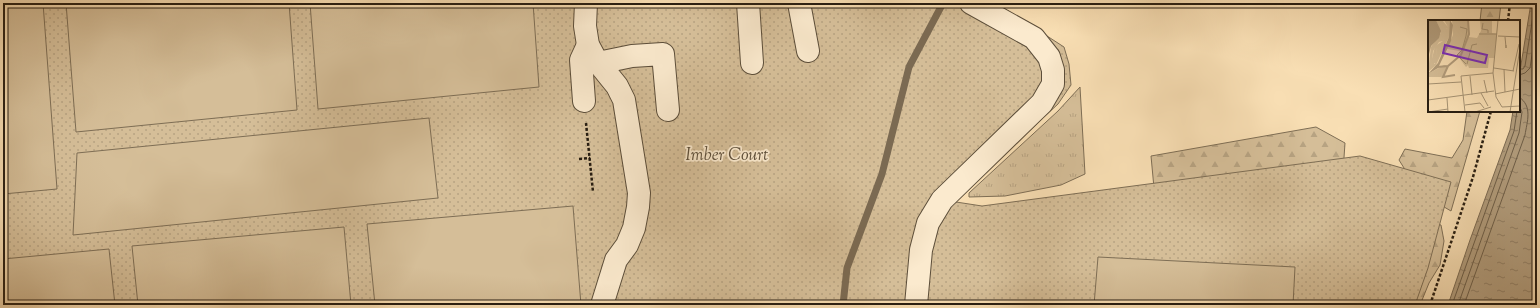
<svg xmlns="http://www.w3.org/2000/svg" width="1540" height="308" viewBox="0 0 1540 308" font-family="'Sorts Mill Goudy',serif">
<style>
.grass{fill:url(#grass-tufts);stroke:#7e6e55}
.forest{fill:url(#forest-firs);stroke:#7e6e55}
.park{fill:url(#park-dots);stroke:#7e6e55}
.pitch{fill:#d5be98;stroke:#7e6e55}
.water{fill:url(#water-ripples);stroke:#7b6a52}
.lines{fill:none;stroke-linecap:round;stroke-linejoin:round}
.shore{stroke:#6d5e48;stroke-width:1}
.stream{stroke:#7b6a52;stroke-width:7}
.minor-casing{stroke:#5c4e3a;stroke-width:24}
.path{stroke:#281e12;stroke-width:2.5;stroke-dasharray:3 2;stroke-linecap:butt}
.minor{stroke:#fbeace;stroke-width:22}
.labels{text-anchor:middle;stroke-width:3.5;stroke-linejoin:round;paint-order:stroke}
.park-label{font-size:17px;font-style:italic;fill:#5c4e3a;stroke:#fbeace}
.inset-river{fill:none;stroke:#b29d7d;stroke-width:2}
.inset-road{fill:none;stroke:#a59273;stroke-width:1}
.view{fill:#7b2cbf;fill-opacity:0.15;stroke:#7b2cbf;stroke-width:2}
.inset-edge{fill:none;stroke:#281e12;stroke-width:2}
</style>
<defs>
<pattern id="grass-tufts" width="24" height="20" patternUnits="userSpaceOnUse"><rect width="24" height="20" fill="#d5be98"/><path d="M3 7l-1-3M5 7V3M7 7l1-3M15 17l-1-3M17 17v-4M19 17l1-3" fill="none" stroke="#b7a382"/></pattern>
<pattern id="forest-firs" width="22" height="20" patternUnits="userSpaceOnUse"><rect width="22" height="20" fill="#d5be98"/><path d="M5 1l3.5 6h-7zM16 11l3.5 6h-7z" fill="#b7a382"/></pattern>
<pattern id="park-dots" width="8" height="8" patternUnits="userSpaceOnUse"><rect width="8" height="8" fill="#d5be98"/><path d="M2 2h.1M6 6h.1" fill="none" stroke="#b7a382" stroke-width="1.8" stroke-linecap="round"/></pattern>
<pattern id="water-ripples" width="26" height="14" patternUnits="userSpaceOnUse"><rect width="26" height="14" fill="#b29d7d"/><path d="M2 4q2-2 4 0t4 0M15 11q2-2 4 0t4 0" fill="none" stroke="#917f65"/></pattern>
</defs>
<rect width="100%" height="100%" fill="#f9dfb4"/>
<filter id="stains"><feTurbulence type="fractalNoise" baseFrequency=".005" numOctaves="4"/><feColorMatrix values="0 0 0 0 .2 0 0 0 0 .09 0 0 0 0 .02 0 0 0 .5 -.17"/></filter>
<radialGradient id="worn" r=".72"><stop offset=".6" stop-color="#630" stop-opacity="0"/><stop offset="1" stop-color="#630" stop-opacity=".3"/></radialGradient>
<!-- grass -->
<polygon class="grass" points="1080,87 1085,174 1061,185 1005,196 969,197 969,193 1058,111"/>
<!-- forest -->
<g class="forest">
<polygon points="1482,3 1501,3 1499,21 1480,21"/>
<polygon points="1467,111 1480,111 1451,211 1439,204 1409,176 1399,160 1405,149 1452,158 1463,140"/>
<polygon points="1316,127 1345,143 1343,172 1154,188 1151,156"/>
<polygon points="1427,222 1441,225 1444,241 1440,265 1429,283 1420,305 1401,305"/>
</g>
<!-- park -->
<polygon class="park" points="3,3 996,3 1064,47 1069,64 1071,85 1058,104 958,197 956,202 982,206 1360,156 1451,182 1428,268 1415,305 3,305"/>
<!-- pitch -->
<g class="pitch">
<polygon points="43,3 57,189 3,194 3,7"/>
<polygon points="66,3 289,3 297,110 76,132"/>
<polygon points="310,3 533,3 539,87 318,109"/>
<polygon points="429,118 438,198 73,235 77,153"/>
<polygon points="573,206 581,305 375,305 367,224"/>
<polygon points="344,227 351,305 138,305 132,246"/>
<polygon points="109,249 115,305 3,305 3,259"/>
<polygon points="1098,257 1295,267 1293,305 1094,305"/>
</g>
<!-- water -->
<polygon class="water" points="1531,3 1537,3 1537,305 1448,305 1470,240 1510,130 1513,111 1519,111 1519,77"/>
<g class="lines">
<!-- shore -->
<g class="shore">
<polyline points="1519,69 1523,69 1525,66 1535,3"/>
<polyline points="1519,75 1525,73 1530,68 1537,22"/>
<polyline points="1452,305 1514,131 1517,111"/>
<polyline points="1458,305 1519,133 1522,112 1519,105"/>
<path d="M1464,305l61,-170c2,-13 8,-29 -6,-38"/>
</g>
<!-- stream -->
<polyline class="stream" points="843,305 847,268 882,174 909,67 943,3"/>
<!-- minor casing -->
<g class="minor-casing">
<g id="minor">
<polyline points="586,3 585,26 588,45 596,60 617,86 624,100 639,193 638,207 634,228 627,245 616,260 602,305"/>
<polyline points="748,3 752,63"/>
<polyline points="799,3 808,51"/>
<polyline points="598,63 632,56 663,54 668,110"/>
<polyline points="584,101 581,60 588,45"/>
<polyline points="916,305 921,250 928,223 942,200 1042,103 1053,84 1053,70 1049,57 1034,38 971,3"/>
</g>
</g>
<!-- path -->
<g class="path">
<polyline points="1508,21 1510,3"/>
<polyline points="586,123 593,192"/>
<polyline points="579,159 590,158"/>
<polyline points="1430,305 1473,177 1491,111"/>
</g>
<!-- minor -->
<use href="#minor" class="minor"/>
</g>
<g class="labels">
<!-- park labels -->
<g class="park-label">
<text x="727" y="160">Imber Court</text>
</g>
</g>
<!-- overview -->
<g transform="translate(1428 20)">
<rect width="92" height="92" fill="#f9dfb4"/>
<path d="M8,0h6l6,7 -4,-7h6v14l-14,31 -8,7 3,-25 10,-14zM19,8l1,6 -3,8 -8,5 -2,17 -3,-3 1,-10 6,-9 4,-1z" fill="#d5be98" fill-rule="evenodd"/>
<path d="M16,9h4l1,8 -3,5 -9,6 -1,15h-5l4,-17 8,-5z" fill="#d5be98"/>
<path d="M24,0h17v17l8,1 4,-7 -1,-11h12v13l5,1 -3,24h-5l-1,10h-19l-1,-3 -2,2 -9,-12 3,-4 -13,-2 6,-14zM16,45l4,1 -5,11h-15v-3z" fill="#d5be98"/>
<path d="M44,26l6,1 -1,8 2,-9 6,1 -1,9 1,-9 6,1 -1,9 -5,-1 3,2 -1,6 -3,-1 1,-5 -2,5 -13,-1 5,-7 -4,-1z" fill="#d5be98"/>
<path d="M0,0h8l5,11 -2,7 -8,8 -3,12zM22,0l3,5 -2,16 -13,27 -10,6 10,-11 11,-26z" fill="#b29d7d"/>
<path class="inset-river" d="M20,46l-5,11 12,-2M9,47l11,-1 13,-11 8,-21 -1,-14"/>
<path class="inset-road" d="M55,3l-1,6 6,1v3M32,7l7,2 -1,7 -4,14 -5,5 9,9M51,14h18M70,16l22,1M77,17l1,10v1v-3M39,44l5,-19 5,-1M66,48l20,3M76,49l1,23M85,51l6,-27M65,53l3,24 6,10M42,56l2,19M56,60l3,13M0,64l33,-2M53,73l7,13M67,74l25,-5M19,78l1,14M0,80l66,-9M37,85l15,-2 4,5M74,87l18,-1M0,92l20,-3M37,92l-4,-36 32,-3 5,-53M47,92l16,-5M82,92l10,-64"/>
<path class="view" d="M17,25l42,10 -2,8 -42,-10z"/>
<rect width="92" height="92" class="inset-edge"/>
</g>
<!-- margin -->
<rect width="1540" height="308" fill="none" stroke="#f9dfb4" stroke-width="16"/>
<rect x="4" y="4" width="1532" height="300" fill="none" stroke="#281e12" stroke-width="2"/>
<rect x="8" y="8" width="1524" height="292" fill="none" stroke="#281e12"/>
<rect width="100%" height="100%" filter="url(#stains)"/>
<rect width="100%" height="100%" fill="url(#worn)"/>
</svg>
